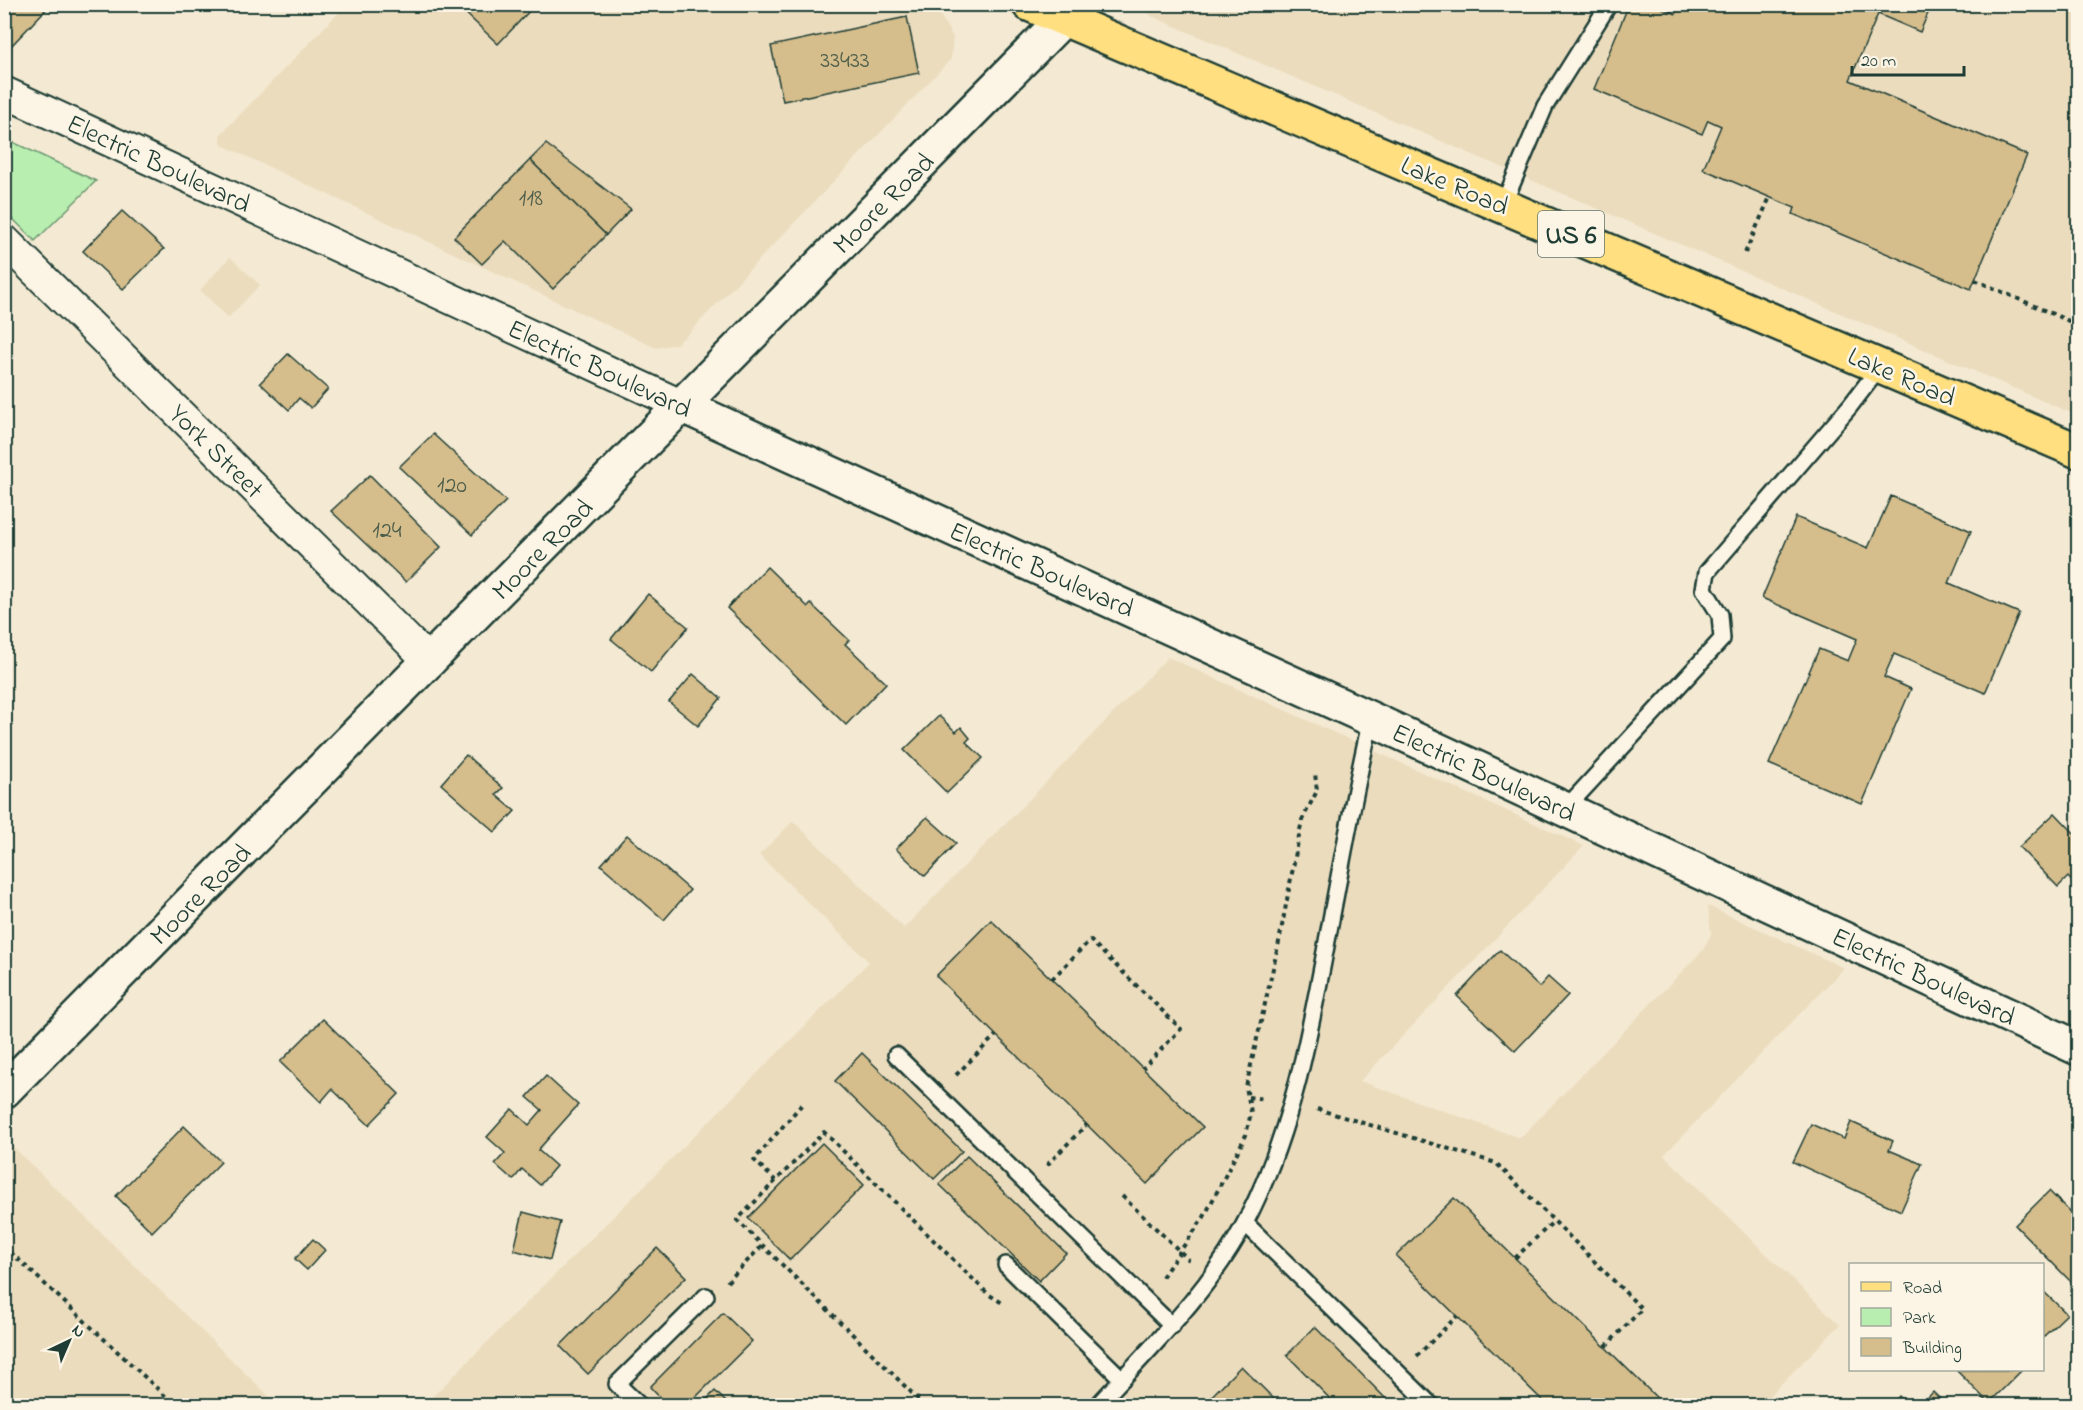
<svg xmlns="http://www.w3.org/2000/svg" width="2083" height="1410" viewBox="0 0 2083 1410" font-family="'Indie Flower',sans-serif">
<style>
.built{fill:#ebdcbe}
.green{fill:#b8eeaf;stroke:#6c9672;stroke-width:1.5}
.building{fill:#d5bd8c;stroke:#1f3d34;stroke-width:1.5}
.lines{fill:none;stroke-linecap:round;stroke-linejoin:round}
.lane-casing{stroke:#1f3d34;stroke-width:20}
.street-casing{stroke:#1f3d34;stroke-width:34}
.secondary-casing{stroke:#1f3d34;stroke-width:38}
.primary-casing{stroke:#1f3d34;stroke-width:38}
.path{stroke:#1f3d34;stroke-width:4;stroke-dasharray:4.5 4.5;stroke-linecap:butt}
.lane{stroke:#fcf5e5;stroke-width:15}
.street{stroke:#fcf5e5;stroke-width:30}
.secondary{stroke:#fcf5e5;stroke-width:33}
.primary{stroke:#ffdf80;stroke-width:33}
.labels{text-anchor:middle;stroke-width:5;stroke-linejoin:round;paint-order:stroke}
.number-label{font-size:24px;fill:#4c5d4a}
.shield{fill:#fcf5e5;stroke:#617469;stroke-width:1.5}
.shield-label{font-size:26px;font-weight:bold;fill:#1f3d34}
.street-label{font-size:27px;fill:#1f3d34;stroke:#fcf5e5}
</style>
<rect width="100%" height="100%" fill="#f4ead3"/>
<filter id="ink" filterUnits="userSpaceOnUse"><feTurbulence type="fractalNoise" baseFrequency=".0167" numOctaves="2"/><feDisplacementMap in="SourceGraphic" scale="12" xChannelSelector="R" yChannelSelector="G"/><feConvolveMatrix kernelMatrix="1 2 1 2 8 2 1 2 1" color-interpolation-filters="sRGB"/></filter>
<g filter="url(#ink)">
<!-- built -->
<g class="built">
<polygon points="346,5 918,5 940,15 953,37 951,59 688,334 676,344 656,348 222,145 220,135"/>
<polygon points="1142,5 2078,5 2078,416 1151,16"/>
<polygon points="230,257 260,285 228,318 200,290"/>
<polygon points="1168,657 1584,846 1360,1081 1520,1138 1703,950 1711,934 1708,906 1844,968 1664,1155 1840,1325 1760,1405 423,1406 869,962 759,855 793,821 904,928"/>
<polygon points="5,1139 278,1405 5,1405"/>
</g>
<!-- green -->
<polygon class="green" points="4,138 96,181 35,241 5,211"/>
<!-- building -->
<g class="building">
<polygon points="4,4 51,4 11,46 4,43"/>
<polygon points="456,4 536,4 498,44"/>
<polygon points="1629,4 1653,4 1676,14 1680,4 1932,4 1920,32 1878,14 1850,80 2027,155 1971,289 1793,214 1795,208 1703,169 1721,126 1708,120 1702,134 1594,89"/>
<polygon points="907,17 919,73 783,101 771,46"/>
<polygon points="546,144 631,209 606,235 530,160"/>
<polygon points="530,160 606,235 553,289 505,241 482,264 454,237"/>
<polygon points="122,211 164,249 123,289 83,251"/>
<polygon points="288,354 328,389 311,408 299,398 289,410 260,383"/>
<polygon points="433,434 506,501 472,535 399,467"/>
<polygon points="370,475 441,547 406,582 331,511"/>
<polygon points="1891,496 1971,531 1949,583 2019,613 1985,693 1894,654 1884,677 1911,689 1862,804 1769,764 1819,649 1848,661 1857,639 1762,598 1796,517 1868,548"/>
<polygon points="767,567 808,607 811,604 849,640 845,644 886,683 846,725 727,608"/>
<polygon points="648,594 688,627 651,672 611,639"/>
<polygon points="693,674 721,698 698,726 669,702"/>
<polygon points="939,716 956,732 961,727 970,738 966,742 983,758 947,793 904,750"/>
<polygon points="466,755 503,788 496,795 515,811 495,832 441,784"/>
<polygon points="2055,813 2078,837 2078,888 2068,877 2058,887 2019,847"/>
<polygon points="927,817 956,843 925,876 896,849"/>
<polygon points="627,835 690,890 664,920 601,865"/>
<polygon points="991,920 1203,1127 1147,1184 936,976"/>
<polygon points="1500,950 1539,987 1548,977 1568,995 1515,1051 1457,996"/>
<polygon points="323,1019 399,1094 369,1125 332,1089 321,1102 280,1062"/>
<polygon points="862,1053 962,1151 934,1179 835,1081"/>
<polygon points="546,1076 578,1105 538,1150 556,1166 540,1185 522,1169 513,1180 495,1164 505,1153 487,1137 512,1109 529,1125 542,1110 527,1097"/>
<polygon points="1851,1122 1893,1141 1889,1150 1922,1164 1901,1211 1793,1162 1811,1124 1844,1139"/>
<polygon points="184,1126 221,1162 152,1232 116,1196"/>
<polygon points="822,1143 864,1185 790,1260 748,1218"/>
<polygon points="967,1156 1066,1253 1039,1281 939,1184"/>
<polygon points="2049,1191 2078,1220 2078,1289 2015,1225"/>
<polygon points="1454,1198 1515,1258 1665,1406 1548,1406 1396,1256"/>
<polygon points="523,1212 560,1222 550,1260 514,1250"/>
<polygon points="313,1239 325,1250 307,1270 295,1259"/>
<polygon points="657,1248 686,1277 588,1374 560,1346"/>
<polygon points="2042,1290 2067,1314 2042,1338"/>
<polygon points="723,1313 752,1341 687,1406 668,1406 650,1387"/>
<polygon points="1315,1327 1393,1406 1337,1406 1287,1355"/>
<polygon points="1241,1366 1281,1406 1202,1406"/>
<polygon points="1956,1370 2022,1370 1989,1403"/>
<polygon points="715,1391 730,1406 700,1406"/>
<polygon points="1933,1392 1947,1406 1920,1406"/>
<polygon points="1899,1396 1908,1406 1890,1406"/>
</g>
<g class="lines">
<!-- lane casing -->
<g class="lane-casing">
<g id="lane">
<polyline points="1503,205 1545,106 1609,4"/>
<polyline points="1565,809 1722,639 1720,615 1704,589 1707,572 1850,406 1880,367"/>
<polyline points="896,1055 1172,1326"/>
<polyline points="1245,1223 1432,1406"/>
<polyline points="1006,1265 1122,1379"/>
<polyline points="640,1406 617,1384 706,1296"/>
<path d="M1097,1406c53,-58 111,-113 148,-183 46,-88 64,-185 82,-282 14,-74 27,-148 44,-222"/>
</g>
</g>
<!-- street casing -->
<g class="street-casing">
<g id="street">
<polyline points="4,92 683,406"/>
<polyline points="4,240 430,662"/>
</g>
</g>
<!-- secondary casing -->
<g class="secondary-casing">
<g id="secondary">
<polyline points="683,406 1371,719 2078,1048"/>
<polyline points="4,1091 1078,4"/>
</g>
</g>
<!-- primary casing -->
<g class="primary-casing">
<polyline id="primary" points="1029,4 2078,451"/>
</g>
<!-- path -->
<g class="path">
<polyline points="1745,253 1770,197"/>
<polyline points="1975,280 2078,325"/>
<polyline points="1052,979 1090,940 1181,1029 1143,1068"/>
<polyline points="956,1075 996,1035"/>
<polyline points="1248,1097 1265,1099"/>
<polyline points="1317,1109 1496,1163 1642,1309 1605,1347"/>
<polyline points="1047,1165 1087,1124"/>
<polyline points="776,1181 754,1160 803,1103"/>
<polyline points="1122,1196 1189,1260"/>
<polyline points="4,1246 176,1406"/>
<polyline points="1515,1258 1554,1221"/>
<polyline points="1162,1277 1204,1217 1246,1135 1251,1112 1246,1087 1279,942 1302,820 1317,791 1315,773"/>
<polyline points="727,1282 762,1246"/>
<polyline points="1417,1356 1457,1316"/>
<polyline points="925,1406 737,1220 824,1132 988,1294 1004,1304"/>
<polyline points="1547,1406 1547,1405"/>
</g>
<!-- lane -->
<use href="#lane" class="lane"/>
<!-- street -->
<use href="#street" class="street"/>
<!-- secondary -->
<use href="#secondary" class="secondary"/>
<!-- primary -->
<use href="#primary" class="primary"/>
</g>
</g>
<g class="labels">
<!-- number labels -->
<g class="number-label">
<text x="845" y="67">33433</text>
<text x="531" y="205">118</text>
<text x="452" y="492">120</text>
<text x="387" y="537">124</text>
</g>
<!-- shield labels -->
<rect class="shield" x="1538" y="211" width="66" height="46" rx="4.5"/>
<g class="shield-label">
<text x="1571" y="243">US 6</text>
</g>
<!-- street labels -->
<g class="street-label">
<text transform="translate(159 163) rotate(25)" y="9">Electric Boulevard</text>
<text transform="translate(1455 185) rotate(23)" y="9">Lake Road</text>
<text transform="translate(883 203) rotate(-45)" y="9">Moore Road</text>
<text transform="translate(600 368) rotate(25)" y="9">Electric Boulevard</text>
<text transform="translate(1902 376) rotate(23)" y="9">Lake Road</text>
<text transform="translate(217 451) rotate(45)" y="9">York Street</text>
<text transform="translate(542 549) rotate(-45)" y="9">Moore Road</text>
<text transform="translate(1042 569) rotate(24)" y="9">Electric Boulevard</text>
<text transform="translate(1484 772) rotate(25)" y="9">Electric Boulevard</text>
<text transform="translate(200 894) rotate(-45)" y="9">Moore Road</text>
<text transform="translate(1924 976) rotate(25)" y="9">Electric Boulevard</text>
</g>
</g>
<!-- margin -->
<rect width="2083" height="1410" fill="none" stroke="#fcf5e5" stroke-width="24"/>
<rect x="12" y="12" width="2059" height="1386" fill="none" stroke="#1f3d34" stroke-width="2" filter="url(#ink)"/>
<!-- legend -->
<rect x="1849" y="1263" width="195" height="108" fill="#fcf5e5" stroke="#a4ab9e" stroke-width="1.5"/>
<rect x="1861" y="1282" width="30" height="9" fill="#ffdf80" stroke="#a4ab9e" stroke-width="1.5"/>
<text x="1903" y="1293" font-size="18" fill="#1f3d34">Road</text>
<rect x="1861" y="1308" width="30" height="18" fill="#b8eeaf" stroke="#a4ab9e" stroke-width="1.5"/>
<text x="1903" y="1323" font-size="18" fill="#1f3d34">Park</text>
<rect x="1861" y="1338" width="30" height="18" fill="#d5bd8c" stroke="#a4ab9e" stroke-width="1.5"/>
<text x="1903" y="1353" font-size="18" fill="#1f3d34">Building</text>
<!-- north arrow -->
<g transform="translate(69 1341) rotate(44)" stroke="#fcf5e5" stroke-width="4.5" paint-order="stroke">
<path d="M0-4.5L10 22L0 15L-10 22Z" fill="#1f3d34"/>
<text y="-9" font-size="16" font-weight="bold" text-anchor="middle" fill="#1f3d34">N</text>
</g>
<!-- scale -->
<path d="M1852 66v9h112v-9" fill="none" stroke="#1f3d34" stroke-width="3"/>
<text x="1861" y="66" font-size="18" fill="#1f3d34" stroke="#fcf5e5" stroke-width="4.5" paint-order="stroke">20 m</text>
</svg>
